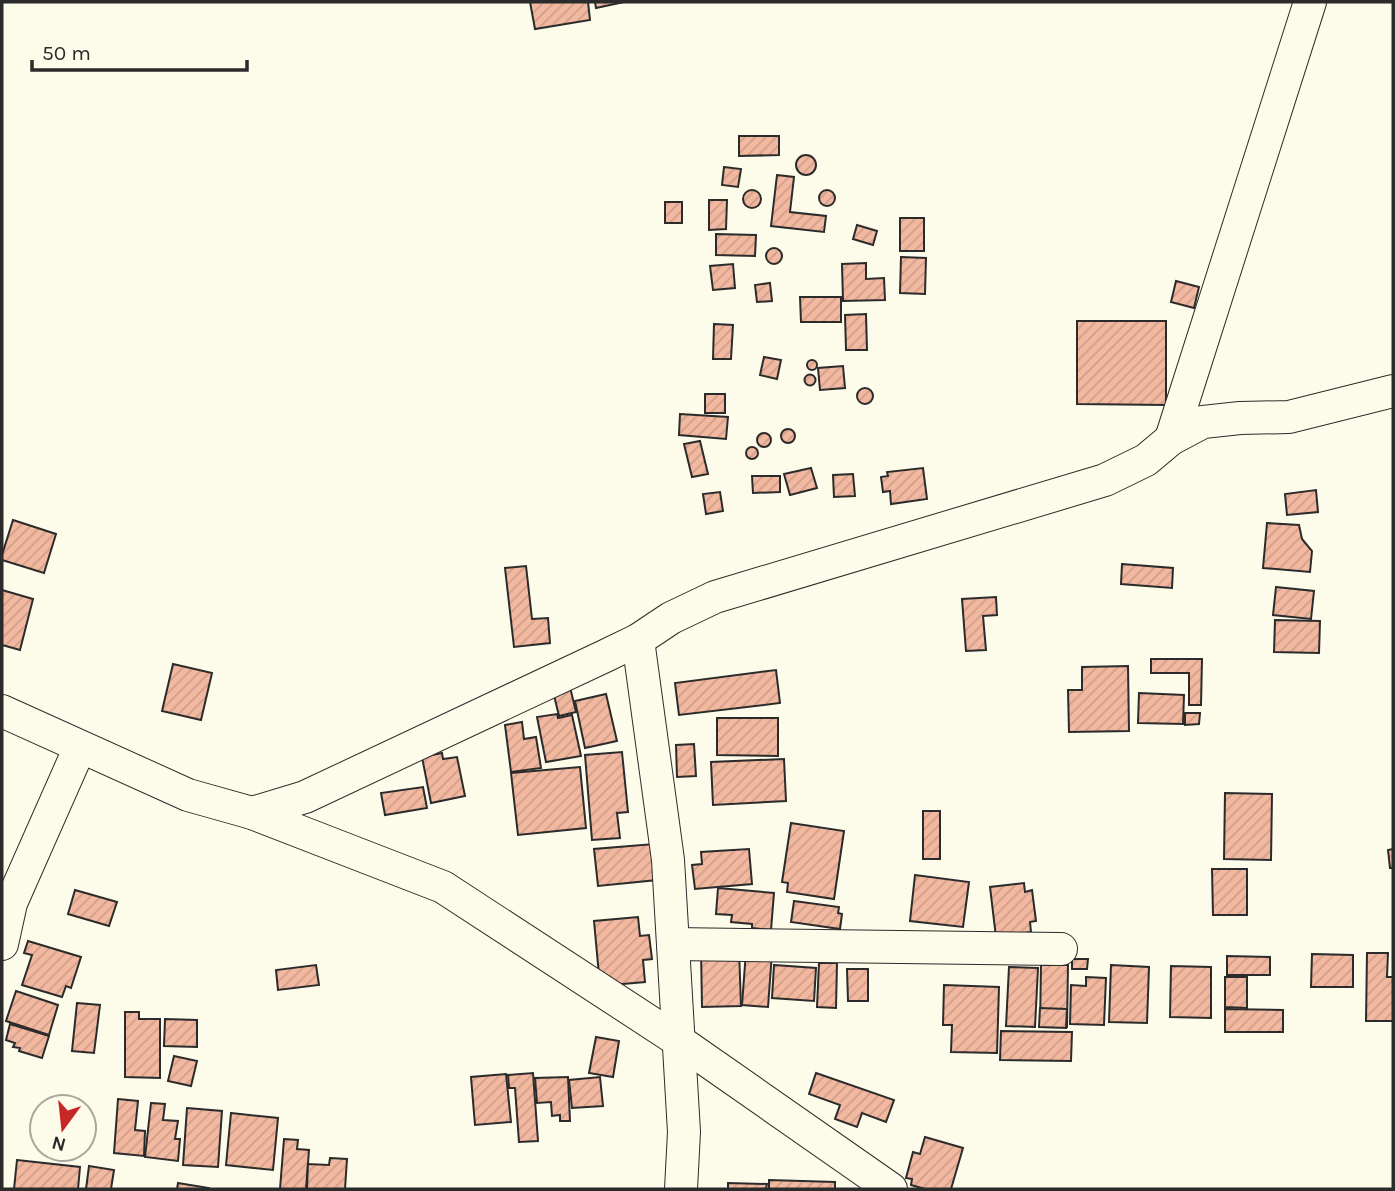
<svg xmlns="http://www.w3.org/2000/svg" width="1395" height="1191" viewBox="0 0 1395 1191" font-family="Karla,sans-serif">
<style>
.building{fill:url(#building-hatch);stroke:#2b2b2b;stroke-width:2}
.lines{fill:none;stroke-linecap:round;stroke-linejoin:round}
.minor-casing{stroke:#2b2b2b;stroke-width:34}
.minor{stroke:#fdfbea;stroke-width:32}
</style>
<defs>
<pattern id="building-hatch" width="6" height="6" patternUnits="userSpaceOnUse" patternTransform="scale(1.75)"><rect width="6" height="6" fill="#f2b8a0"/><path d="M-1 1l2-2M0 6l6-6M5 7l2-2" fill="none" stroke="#d09e8a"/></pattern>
</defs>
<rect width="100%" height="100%" fill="#fdfbea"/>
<!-- building -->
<g class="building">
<polygon points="530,2 588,2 590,20 535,29"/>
<polygon points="595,2 624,2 596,8"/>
<polygon points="739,136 779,136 779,155 739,156"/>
<circle cx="806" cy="165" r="10"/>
<polygon points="724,167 741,169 738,187 722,185"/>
<polygon points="777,175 794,177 790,212 826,216 824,232 771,226"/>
<circle cx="827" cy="198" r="8"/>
<circle cx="752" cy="199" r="9"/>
<polygon points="709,200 727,200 726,229 709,230"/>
<rect x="665" y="202" width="17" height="21"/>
<rect x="900" y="218" width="24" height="33"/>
<polygon points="857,225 877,231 873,245 853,239"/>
<polygon points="716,234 756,235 755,256 716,255"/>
<circle cx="774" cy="256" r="8"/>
<polygon points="901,257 926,258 925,294 900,293"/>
<polygon points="866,263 866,279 884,278 885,300 843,301 842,264"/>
<polygon points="733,264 735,288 713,290 710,266"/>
<polygon points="1176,281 1199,287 1194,308 1171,302"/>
<polygon points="770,283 772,301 757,302 755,285"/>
<polygon points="800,297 841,297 841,322 801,322"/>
<polygon points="866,314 867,350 846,350 845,315"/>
<polygon points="1077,321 1166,321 1166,405 1077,404"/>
<polygon points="714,324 733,325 731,359 713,359"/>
<polygon points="764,357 781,360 777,379 760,375"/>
<circle cx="812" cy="365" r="5"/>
<polygon points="843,366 845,388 820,390 818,368"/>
<circle cx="810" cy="380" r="5.5"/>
<circle cx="865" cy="396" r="8"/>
<rect x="705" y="394" width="20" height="19"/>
<polygon points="680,414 728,417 726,439 679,435"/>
<circle cx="788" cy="436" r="7"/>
<circle cx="764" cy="440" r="7"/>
<polygon points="700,441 708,474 692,477 684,444"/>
<circle cx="752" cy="453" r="6"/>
<polygon points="811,468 817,488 790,495 784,474"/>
<polygon points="923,468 927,499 891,504 890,491 883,492 881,477 888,476 887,472"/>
<polygon points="853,474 855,496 834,497 833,475"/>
<polygon points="752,476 780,476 780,492 753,493"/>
<polygon points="1316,490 1318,512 1287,515 1285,494"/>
<polygon points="720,492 723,511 706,514 703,494"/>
<polygon points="13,520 56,534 44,573 2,560 2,555"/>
<polygon points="1267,523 1299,525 1302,539 1312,551 1310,572 1263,568"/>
<polygon points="1122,564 1173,568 1172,588 1121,584"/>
<polygon points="526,566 532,619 548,618 550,643 514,647 505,568"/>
<polygon points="1276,587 1314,591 1311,619 1273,615"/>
<polygon points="2,590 33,599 20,650 2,645"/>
<polygon points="996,597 997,615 983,616 986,650 966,651 962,599"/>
<polygon points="1275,620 1320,621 1319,653 1274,652"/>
<polygon points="1151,659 1202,659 1201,705 1189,705 1189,673 1151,673"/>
<polygon points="173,664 212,673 201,720 162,711"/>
<polygon points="1128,666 1129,731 1069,732 1068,690 1082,690 1082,667"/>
<polygon points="776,670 780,703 679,715 675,683"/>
<polygon points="570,687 576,712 559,716 553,691"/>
<polygon points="1139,693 1184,695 1183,724 1138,723"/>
<polygon points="606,694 617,741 585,748 575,701"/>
<polygon points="1185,713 1200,713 1199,724 1185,725"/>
<polygon points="557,714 558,718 572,715 581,756 546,762 537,717"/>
<polygon points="717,718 778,718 778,756 717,755"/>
<polygon points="522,722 524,739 536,737 541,768 511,772 505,725"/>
<polygon points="694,744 696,776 677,777 676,745"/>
<polygon points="622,752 628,812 617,813 620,838 592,840 585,755"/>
<polygon points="442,753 443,759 457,757 465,796 431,803 422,757"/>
<polygon points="784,759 786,801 713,805 711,762"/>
<polygon points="580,767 586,828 518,835 511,773"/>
<polygon points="423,787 427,808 385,815 381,793"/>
<polygon points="1225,793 1272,794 1271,860 1224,859"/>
<rect x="923" y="811" width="17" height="48"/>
<polygon points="791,823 844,831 834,899 787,892 788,883 782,882"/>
<polygon points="654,844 657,880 598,886 594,849"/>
<polygon points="749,849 752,884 695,889 692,865 702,864 701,852"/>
<polygon points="1393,849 1393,868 1390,868 1388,850"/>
<polygon points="1212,869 1247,869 1247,915 1213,915"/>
<polygon points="915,875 969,882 963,927 910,921"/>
<polygon points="1024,883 1025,892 1032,890 1036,921 1030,922 1031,932 996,937 990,887"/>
<polygon points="718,888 774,893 771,930 752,928 752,924 731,922 732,915 716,914"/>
<polygon points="75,890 117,902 109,926 68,914"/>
<polygon points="794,901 839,907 838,913 842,914 840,929 791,922"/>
<polygon points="638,917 640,936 649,935 652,959 643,960 645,982 600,986 594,921"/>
<polygon points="28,941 81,957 71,988 66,986 62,997 22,985 32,955 24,953"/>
<polygon points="739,949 741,1006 702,1007 701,950"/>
<polygon points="746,951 772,953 768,1007 742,1005"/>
<polygon points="1367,953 1388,953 1387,977 1393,977 1393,1021 1366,1021"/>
<polygon points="1312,954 1353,955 1353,987 1311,987"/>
<polygon points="1227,956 1270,957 1270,975 1227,975"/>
<polygon points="1072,959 1088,959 1087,969 1072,969"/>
<polygon points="819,963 837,963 836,1008 817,1007"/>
<polygon points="316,965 319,985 278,990 276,970"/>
<polygon points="774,965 816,968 814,1001 772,998"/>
<polygon points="1041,965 1068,965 1067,1027 1040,1026"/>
<polygon points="1111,965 1149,967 1147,1023 1109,1022"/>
<polygon points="1171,966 1211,967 1211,1018 1170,1017"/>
<polygon points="1009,967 1038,968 1035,1027 1006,1026"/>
<polygon points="847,969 868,969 868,1001 848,1001"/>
<polygon points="1086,977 1106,978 1104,1025 1070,1024 1071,985 1086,986"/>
<polygon points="1225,977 1247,977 1247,1008 1225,1007"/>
<polygon points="944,985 999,987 997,1053 951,1052 952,1025 943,1025"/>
<polygon points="16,991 58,1005 49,1035 6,1021"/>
<polygon points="77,1003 100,1005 94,1053 72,1051"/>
<polygon points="1040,1008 1067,1009 1066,1028 1039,1027"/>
<polygon points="1225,1009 1283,1010 1283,1032 1225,1032"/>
<polygon points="125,1012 139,1012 139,1019 160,1019 160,1078 125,1077"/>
<polygon points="165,1019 197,1020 197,1047 164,1046"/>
<polygon points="10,1024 49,1036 42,1058 19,1051 20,1048 13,1047 15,1043 6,1040"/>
<polygon points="1001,1031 1072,1032 1071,1061 1000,1060"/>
<polygon points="596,1037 619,1041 613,1077 589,1073"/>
<polygon points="174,1056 197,1061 191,1086 168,1081"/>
<polygon points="533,1073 538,1141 519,1142 515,1088 509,1088 508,1075"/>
<polygon points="816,1073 894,1100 886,1122 862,1113 857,1127 835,1119 840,1105 809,1094"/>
<polygon points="506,1074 511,1122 475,1125 471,1077"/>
<polygon points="568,1077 570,1121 560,1121 560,1115 552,1116 551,1102 537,1103 535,1078"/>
<polygon points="600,1077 603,1106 572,1108 569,1080"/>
<polygon points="118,1099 138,1101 135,1130 145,1131 144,1156 114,1153"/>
<polygon points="151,1103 165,1104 163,1120 178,1121 175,1139 180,1139 178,1161 145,1157"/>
<polygon points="187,1108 222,1111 218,1167 183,1165"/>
<polygon points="231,1113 278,1118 273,1170 226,1165"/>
<polygon points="925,1137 963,1148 951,1189 925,1189 911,1185 912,1179 906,1178 913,1152 920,1154"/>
<polygon points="284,1139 298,1140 297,1149 309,1150 306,1189 280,1189"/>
<polygon points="330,1158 347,1159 345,1189 307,1189 308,1164 329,1165"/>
<polygon points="17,1160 80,1167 78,1189 14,1189"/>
<polygon points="89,1166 114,1170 111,1189 86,1189"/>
<polygon points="769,1180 835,1182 835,1189 769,1189"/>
<polygon points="178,1183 209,1188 209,1189 177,1189"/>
<polygon points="728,1183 767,1184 766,1189 728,1189"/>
</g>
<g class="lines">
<!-- minor casing -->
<g class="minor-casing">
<g id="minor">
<polyline points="1171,439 1310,2"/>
<polyline points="638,640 668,860 684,1132 681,1189"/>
<polyline points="2,711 188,795 252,813 305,797 605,656 638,640 671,618 715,597 1105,480 1146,460 1171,439 1203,422 1240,418 1289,417 1393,391"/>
<polyline points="252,813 443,887 679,1041 891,1189"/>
<polyline points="2,944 11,903 80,747"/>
<polyline points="673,944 1061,949"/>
</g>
</g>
<!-- minor -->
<use href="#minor" class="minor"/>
</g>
<!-- border -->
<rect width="1395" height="1191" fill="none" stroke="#2b2b2b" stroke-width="7"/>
<!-- north arrow -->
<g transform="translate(63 1128) rotate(195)"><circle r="33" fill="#fdfbea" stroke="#a9a89e" stroke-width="2"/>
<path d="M0-5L12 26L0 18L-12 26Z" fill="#c62828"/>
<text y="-10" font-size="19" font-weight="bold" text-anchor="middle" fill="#2b2b2b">N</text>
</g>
<!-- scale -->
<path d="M32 60v10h215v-10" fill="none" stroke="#2b2b2b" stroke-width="3.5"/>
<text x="42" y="60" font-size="21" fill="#2b2b2b" stroke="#fdfbea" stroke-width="5" paint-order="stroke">50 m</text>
</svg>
